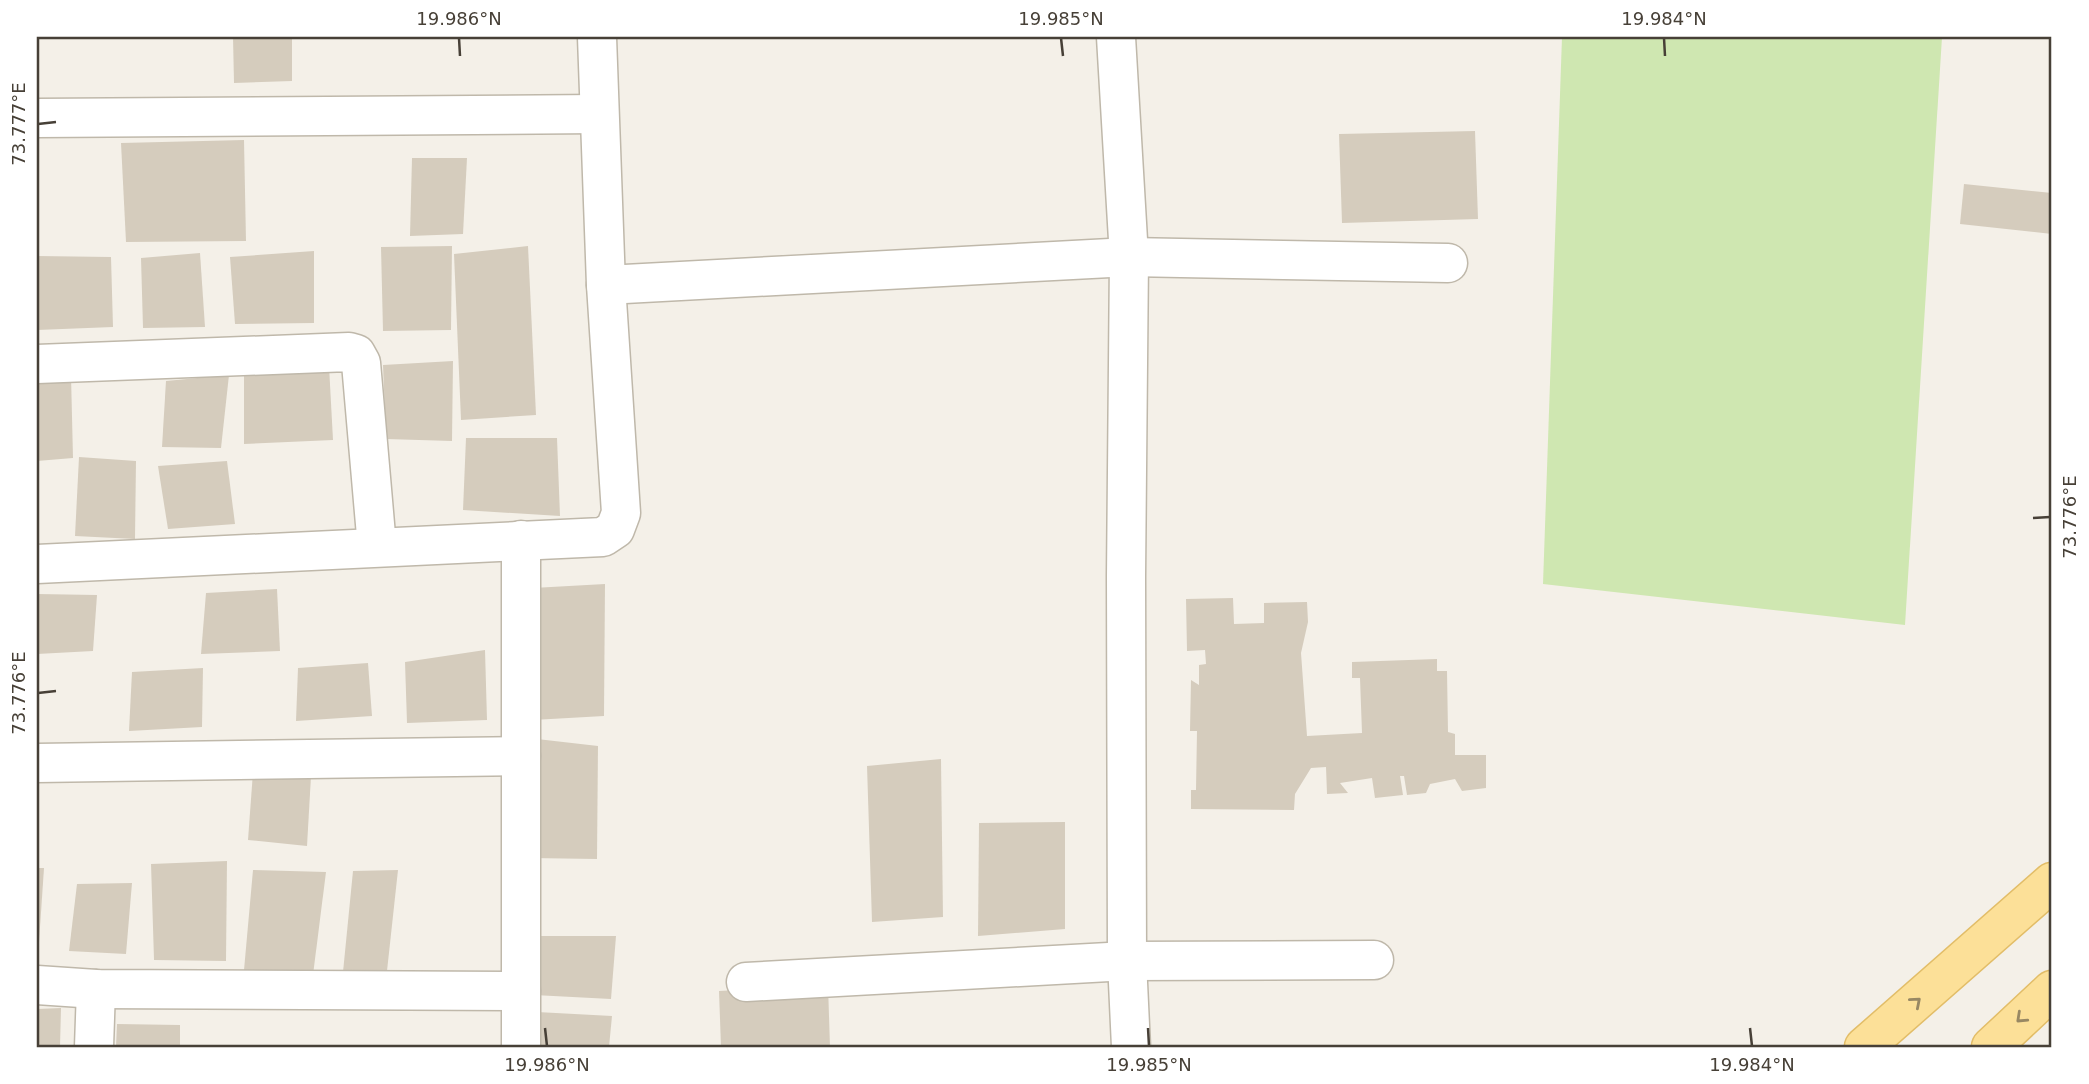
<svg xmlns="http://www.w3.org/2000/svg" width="2089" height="1084" viewBox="0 0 2089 1084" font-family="'DejaVu Sans',sans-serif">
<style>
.green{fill:#cfe7b1}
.building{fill:#d5ccbd}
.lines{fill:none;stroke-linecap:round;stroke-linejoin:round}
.minor-casing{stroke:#bfb8aa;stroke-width:41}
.primary-casing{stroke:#e2bd68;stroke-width:41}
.minor{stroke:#fff;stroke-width:38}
.primary{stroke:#fce098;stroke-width:38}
.oneway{stroke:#988863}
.ticks{fill:none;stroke:#474037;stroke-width:2.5}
.neatline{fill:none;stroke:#474037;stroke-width:2.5}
.ticks-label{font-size:18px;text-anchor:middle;fill:#474037}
</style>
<rect width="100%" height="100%" fill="#f4f0e8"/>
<!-- green -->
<polygon class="green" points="1562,37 1942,37 1905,625 1543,584"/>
<!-- building -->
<g class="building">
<polygon points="233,37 292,37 292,81 234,83"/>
<polygon points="1475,131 1478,219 1342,223 1339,134"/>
<polygon points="244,140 246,241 126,242 121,143"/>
<polygon points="412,158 467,158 463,234 410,236"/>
<polygon points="1964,184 2052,193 2052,234 1960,224"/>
<polygon points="452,246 451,330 383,331 381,247"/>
<polygon points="528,246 536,415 461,420 454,254"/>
<polygon points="314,251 314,323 235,324 230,257"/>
<polygon points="200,253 205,327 143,328 141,258"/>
<polygon points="37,256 111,257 113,327 37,330"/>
<polygon points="453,361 452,441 386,439 383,365"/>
<polygon points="329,366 333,440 244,444 244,376"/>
<polygon points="71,375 73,458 37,461 37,381"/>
<polygon points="229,375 221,448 162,447 166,381"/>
<polygon points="466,438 557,438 560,516 463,510"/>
<polygon points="79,457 136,461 135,539 75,536"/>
<polygon points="227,461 235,524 168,529 158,466"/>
<polygon points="605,584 604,716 533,720 533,588"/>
<polygon points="277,589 280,651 201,654 206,593"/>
<polygon points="37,594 97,595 93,651 37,654"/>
<polygon points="1233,598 1234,624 1264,623 1264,603 1307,602 1308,622 1301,653 1307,736 1362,733 1360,678 1352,678 1352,662 1437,659 1437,671 1447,671 1448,732 1455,734 1455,755 1486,755 1486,788 1462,791 1455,779 1430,784 1426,793 1407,795 1404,776 1400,776 1403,795 1375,798 1372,778 1340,783 1348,793 1327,794 1326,767 1311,768 1295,794 1294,810 1191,809 1191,790 1196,790 1197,731 1190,731 1191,680 1199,685 1199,665 1206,664 1205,650 1187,651 1186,599"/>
<polygon points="485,650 487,720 407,723 405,662"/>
<polygon points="368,663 372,716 296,721 298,668"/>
<polygon points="203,668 202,727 129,731 132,672"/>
<polygon points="537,739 598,746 597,859 530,858"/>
<polygon points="941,759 943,917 872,922 867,766"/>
<polygon points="253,772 311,776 307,846 248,840"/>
<polygon points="1065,822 1065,929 978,936 979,823"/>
<polygon points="227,861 226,961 154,960 151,864"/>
<polygon points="37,868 44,868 39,942 37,941"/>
<polygon points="253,870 326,872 313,975 244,970"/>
<polygon points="398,870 387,971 343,972 353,871"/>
<polygon points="132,883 126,954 69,951 77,884"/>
<polygon points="539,936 616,936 611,999 534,995"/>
<polygon points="828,985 830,1047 721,1047 719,991"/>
<polygon points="61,1008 60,1047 37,1047 37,1009"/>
<polygon points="537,1012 612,1016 609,1047 534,1047"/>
<polygon points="117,1024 180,1025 180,1047 116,1047"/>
</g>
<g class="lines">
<!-- minor casing -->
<g class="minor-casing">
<g id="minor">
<polyline points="1116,37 1129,257 1126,577 1127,961 1131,1047"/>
<polyline points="37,118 599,114"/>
<polyline points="606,285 1129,257 1448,263"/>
<polyline points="37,364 349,352 356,354 361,363 377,547"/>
<polyline points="37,564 603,537 615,529 621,513 606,285 597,37"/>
<polyline points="37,763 521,756"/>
<polyline points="746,982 1127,961 1374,960"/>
<polyline points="37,985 96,989 521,991"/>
<polyline points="94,1047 96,989"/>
<polyline points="521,1047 521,540"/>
</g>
</g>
<!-- primary casing -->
<g class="primary-casing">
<g id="primary">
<polyline points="1864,1047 2052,882"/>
<polyline points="1991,1047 2052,990"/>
</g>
</g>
<!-- minor -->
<use href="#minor" class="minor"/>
<!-- primary -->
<use href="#primary" class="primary"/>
</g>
<!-- one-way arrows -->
<defs><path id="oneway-chevron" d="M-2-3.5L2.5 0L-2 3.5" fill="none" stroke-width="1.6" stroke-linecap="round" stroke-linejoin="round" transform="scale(1.75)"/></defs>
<g class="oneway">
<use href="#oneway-chevron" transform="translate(1916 1002) rotate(-41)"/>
<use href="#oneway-chevron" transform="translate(2021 1018) rotate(137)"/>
</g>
<!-- ticks -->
<path class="ticks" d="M459,38l1,18M1061,38l2,18M1664,38l1,18M38,124l18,-2M2033,518l17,-1M38,693l18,-2M545,1028l2,18M1148,1028l1,18M1750,1028l2,18"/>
<!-- border -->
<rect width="2089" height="1084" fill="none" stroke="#ffffff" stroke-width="77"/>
<rect x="38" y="38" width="2012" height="1008" class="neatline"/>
<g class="ticks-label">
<text x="459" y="25">19.986°N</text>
<text x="1061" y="25">19.985°N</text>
<text x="1664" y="25">19.984°N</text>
<text transform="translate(19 124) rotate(-90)" y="6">73.777°E</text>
<text transform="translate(2070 517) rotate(-90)" y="6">73.776°E</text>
<text transform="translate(19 693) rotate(-90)" y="6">73.776°E</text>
<text x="547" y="1071">19.986°N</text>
<text x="1149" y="1071">19.985°N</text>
<text x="1752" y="1071">19.984°N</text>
</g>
</svg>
